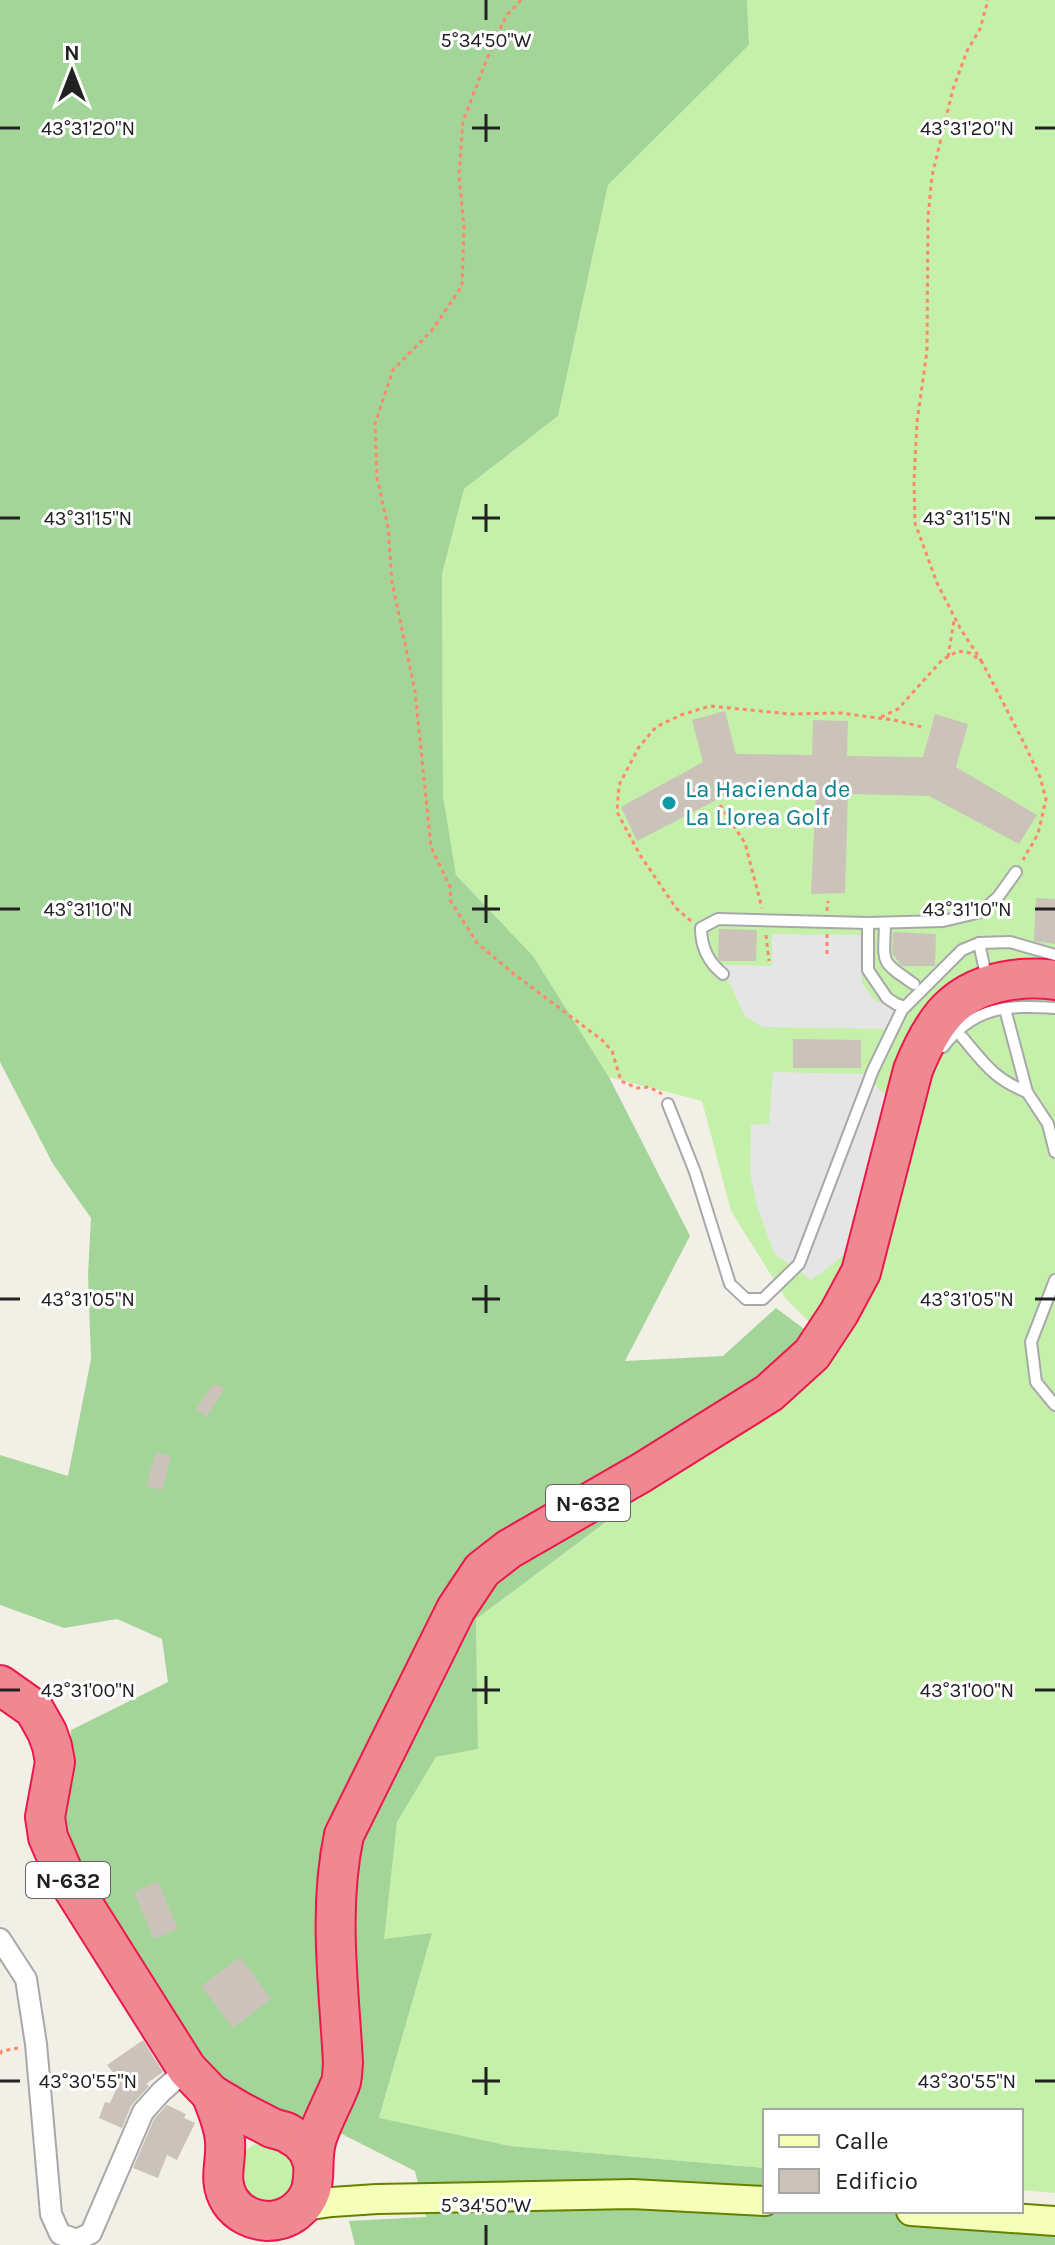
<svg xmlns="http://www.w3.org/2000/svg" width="1055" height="2245" viewBox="0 0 1055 2245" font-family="Karla,sans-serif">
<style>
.grass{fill:#c5f0a9}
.forest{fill:#a4d598}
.parking{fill:#e5e5e5}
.building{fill:#cbc3b9}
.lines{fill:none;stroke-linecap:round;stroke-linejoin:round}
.lane-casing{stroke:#a8a8a8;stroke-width:14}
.street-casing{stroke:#a8a8a8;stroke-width:24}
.secondary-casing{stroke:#668000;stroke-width:32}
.highway-casing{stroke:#ec184c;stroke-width:42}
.path{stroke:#ff886b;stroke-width:3;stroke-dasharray:4 4;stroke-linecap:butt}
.lane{stroke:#fff;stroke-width:10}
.street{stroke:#fff;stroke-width:20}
.secondary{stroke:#f5ffb8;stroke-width:28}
.highway{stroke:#f08892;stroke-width:38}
.ticks{fill:none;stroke:#212121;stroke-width:3}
.culture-dot{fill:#0f9aa8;stroke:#fff;stroke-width:3}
.labels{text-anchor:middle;stroke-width:6;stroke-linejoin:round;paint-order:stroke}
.shield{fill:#fff;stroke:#646464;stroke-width:2}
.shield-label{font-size:22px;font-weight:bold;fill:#212121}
.culture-label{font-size:24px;fill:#0d838f;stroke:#fff;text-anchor:start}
.ticks-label{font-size:20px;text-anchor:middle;fill:#212121;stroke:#fff;stroke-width:6;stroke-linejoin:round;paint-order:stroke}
</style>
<rect width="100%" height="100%" fill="#f2efe7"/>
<!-- grass -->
<g class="grass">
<polygon points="747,0 1055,0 1055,2193 1021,2190 1021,2111 765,2111 765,2168 510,2146 379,2119 432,1933 383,1940 397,1822 436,1757 478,1749 476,1619 839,1351 786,1299 731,1211 702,1101 609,1077 533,956 456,875 443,797 442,574 464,489 558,416 608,185 749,45"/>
<polygon points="263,2142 274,2142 299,2162 296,2193 268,2207 241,2193 244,2152 253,2145"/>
</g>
<!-- forest -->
<polygon class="forest" points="0,0 747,0 749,45 608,185 558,416 464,489 442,574 443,796 456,875 533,956 609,1077 690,1236 625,1361 723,1356 776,1308 835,1352 476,1619 478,1749 436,1757 397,1822 384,1939 432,1933 379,2118 510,2146 765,2168 765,2211 983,2211 1055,2226 1055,2245 355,2245 349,2221 426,2217 415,2171 330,2128 273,2112 194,2061 86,1882 60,1822 69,1768 71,1730 168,1682 162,1639 117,1619 64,1628 0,1605 0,1455 68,1476 91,1359 88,1275 91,1218 53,1164 0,1062"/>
<!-- parking -->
<g class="parking">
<polygon points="772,934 862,935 862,983 874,1000 902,1010 892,1029 762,1027 745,1016 721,965 772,966"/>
<polygon points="773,1072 864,1074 888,1097 843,1256 811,1280 774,1253 757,1206 750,1172 751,1125 769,1124"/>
</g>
<!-- building -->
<g class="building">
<polygon points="725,711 736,754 812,755 813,720 848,721 847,756 923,757 935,714 968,724 956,767 1037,815 1019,844 929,796 848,794 845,893 811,894 816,794 732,792 637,841 621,807 703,762 692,720"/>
<polygon points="1036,898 1055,899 1055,944 1034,941"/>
<polygon points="719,929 757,930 756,961 721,961 718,958"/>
<polygon points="893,932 936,934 935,966 902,966 900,964 892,953"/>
<polygon points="793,1039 861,1040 861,1068 793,1068"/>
<polygon points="213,1384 225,1388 207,1417 196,1409"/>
<polygon points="156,1452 171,1456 162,1490 146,1486"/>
<polygon points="158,1881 178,1929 154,1939 134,1892"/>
<polygon points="240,1957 271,1999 233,2028 201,1986"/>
<polygon points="143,2040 163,2072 146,2084 149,2086 131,2106 122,2128 99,2118 105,2102 110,2103 120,2081 107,2065"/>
<polygon points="167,2105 186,2114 184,2118 195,2123 177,2160 167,2155 158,2178 133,2168 154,2119"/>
</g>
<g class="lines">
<!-- lane casing -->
<g class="lane-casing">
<g id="lane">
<polyline points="868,923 868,970 887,998 896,1004 905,1007"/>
<path d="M885,923c-1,42 -6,37 29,61"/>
<polyline points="979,943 987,980"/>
<path d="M723,974c-15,-12 -22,-27 -22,-46l17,-9 150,4 75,-2 38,-9 17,-15 18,-25"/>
<polyline points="1005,1009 1027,1092 1048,1124 1055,1152"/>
<path d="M962,1037c22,26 32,42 65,55"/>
<path d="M943,1047c31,-41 64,-42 112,-39"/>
<polyline points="668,1104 695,1172 730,1284 746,1299 763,1299 799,1264 873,1070 902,1010 962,950 979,943 1010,942 1055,955"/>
<polyline points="1055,1280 1031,1342 1036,1382 1055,1405"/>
</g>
</g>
<!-- street casing -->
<g class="street-casing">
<polyline id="street" points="0,1939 26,1979 36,2044 51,2214 60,2234 77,2240 91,2233 143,2112 161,2092 187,2069"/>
</g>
<!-- secondary casing -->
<g class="secondary-casing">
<g id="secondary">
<polyline points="911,2211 1055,2221"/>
<polyline points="293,2214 311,2205 332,2202 377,2199 632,2194 765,2201"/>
</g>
</g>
<!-- highway casing -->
<g class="highway-casing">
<g id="highway">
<polyline points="0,1685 34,1709 47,1732 52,1746 55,1762 45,1817 48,1837 64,1874 187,2069 211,2094 241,2112 272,2128 286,2132 299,2140 308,2150 313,2163"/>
<path d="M211,2094c6,15 13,31 14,47 2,22 -8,39 5,60 8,12 22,19 37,20 10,0 20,-3 28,-9 28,-22 13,-46 22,-74 6,-18 15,-34 22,-51 4,-7 3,-16 4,-24 -4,-76 -15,-153 1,-228l112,-226 26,-39 27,-21 132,-76 128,-80 43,-39 27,-41 22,-41 52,-202c20,-50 42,-82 99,-90 14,-2 29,-2 43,0"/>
</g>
</g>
<!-- path -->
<g class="path">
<polyline points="521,0 506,16 486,61 463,121 459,174 464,228 462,286 433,329 393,370 375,424 377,478 388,527 392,582 415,691 431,847 451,889 450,900 477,943 514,974 602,1040 612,1051 621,1081 637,1088 649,1087 662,1094"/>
<polyline points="948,657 954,621"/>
<polyline points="982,662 960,628 937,583 915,523 914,482 917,422 927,351 928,217 932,176 953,89 967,51 980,29 988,0"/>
<polyline points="881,717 898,709 942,660 958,651 970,653 982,662 1024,743 1040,777 1046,799 1038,834 1023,860"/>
<polyline points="720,805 745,843 762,908"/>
<polyline points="827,911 828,901"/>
<polyline points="691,921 676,908 640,855 617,812 619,785 639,747 656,727 681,715 710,706 790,714 840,713 894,720 922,727"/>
<polyline points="766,935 769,961"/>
<polyline points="827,954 827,934"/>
<polyline points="0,2054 2,2051 18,2048"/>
</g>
<!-- lane -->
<use href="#lane" class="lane"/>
<!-- street -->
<use href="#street" class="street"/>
<!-- secondary -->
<use href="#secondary" class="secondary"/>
<!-- highway -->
<use href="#highway" class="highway"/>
</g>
<!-- ticks -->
<path class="ticks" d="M486,0v20M486,114v28M0,128h20M472,128h28M1035,128h20M486,504v28M0,518h20M472,518h28M1035,518h20M486,895v28M0,909h20M472,909h28M1035,909h20M486,1285v28M0,1299h20M472,1299h28M1035,1299h20M486,1676v28M0,1690h20M472,1690h28M1035,1690h20M486,2067v28M0,2081h20M472,2081h28M1035,2081h20M486,2225v20"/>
<!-- markers -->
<circle class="culture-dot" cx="669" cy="803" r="8"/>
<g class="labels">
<!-- shield labels -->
<g class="shield">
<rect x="546" y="1485" width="84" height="36" rx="6"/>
<rect x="26" y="1862" width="84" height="36" rx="6"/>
</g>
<g class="shield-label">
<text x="588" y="1511">N-632</text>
<text x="68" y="1888">N-632</text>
</g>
<!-- culture labels -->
<g class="culture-label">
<text x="685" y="797">La Hacienda de<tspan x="685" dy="28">La Llorea Golf</tspan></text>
</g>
</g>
<g class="ticks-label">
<text x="486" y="47">5°34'50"W</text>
<text x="88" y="135">43°31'20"N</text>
<text x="967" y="135">43°31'20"N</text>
<text x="88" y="525">43°31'15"N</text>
<text x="967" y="525">43°31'15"N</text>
<text x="88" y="916">43°31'10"N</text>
<text x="967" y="916">43°31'10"N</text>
<text x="88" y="1306">43°31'05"N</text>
<text x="967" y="1306">43°31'05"N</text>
<text x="88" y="1697">43°31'00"N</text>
<text x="967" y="1697">43°31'00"N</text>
<text x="88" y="2088">43°30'55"N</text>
<text x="967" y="2088">43°30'55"N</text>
<text x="486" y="2212">5°34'50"W</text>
</g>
<!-- legend -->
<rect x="763" y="2109" width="260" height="104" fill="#ffffff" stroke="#a6a6a6" stroke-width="2"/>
<rect x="779" y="2135" width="40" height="12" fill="#f5ffb8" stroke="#a6a6a6" stroke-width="2"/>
<text x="835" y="2149" font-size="24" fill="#212121">Calle</text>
<rect x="779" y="2169" width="40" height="24" fill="#cbc3b9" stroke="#a6a6a6" stroke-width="2"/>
<text x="835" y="2189" font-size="24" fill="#212121">Edificio</text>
<!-- north arrow -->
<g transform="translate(72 72)" stroke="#ffffff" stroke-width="6" paint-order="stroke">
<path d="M0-6L14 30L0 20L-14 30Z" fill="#212121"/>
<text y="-12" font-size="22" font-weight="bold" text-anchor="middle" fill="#212121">N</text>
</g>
</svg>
